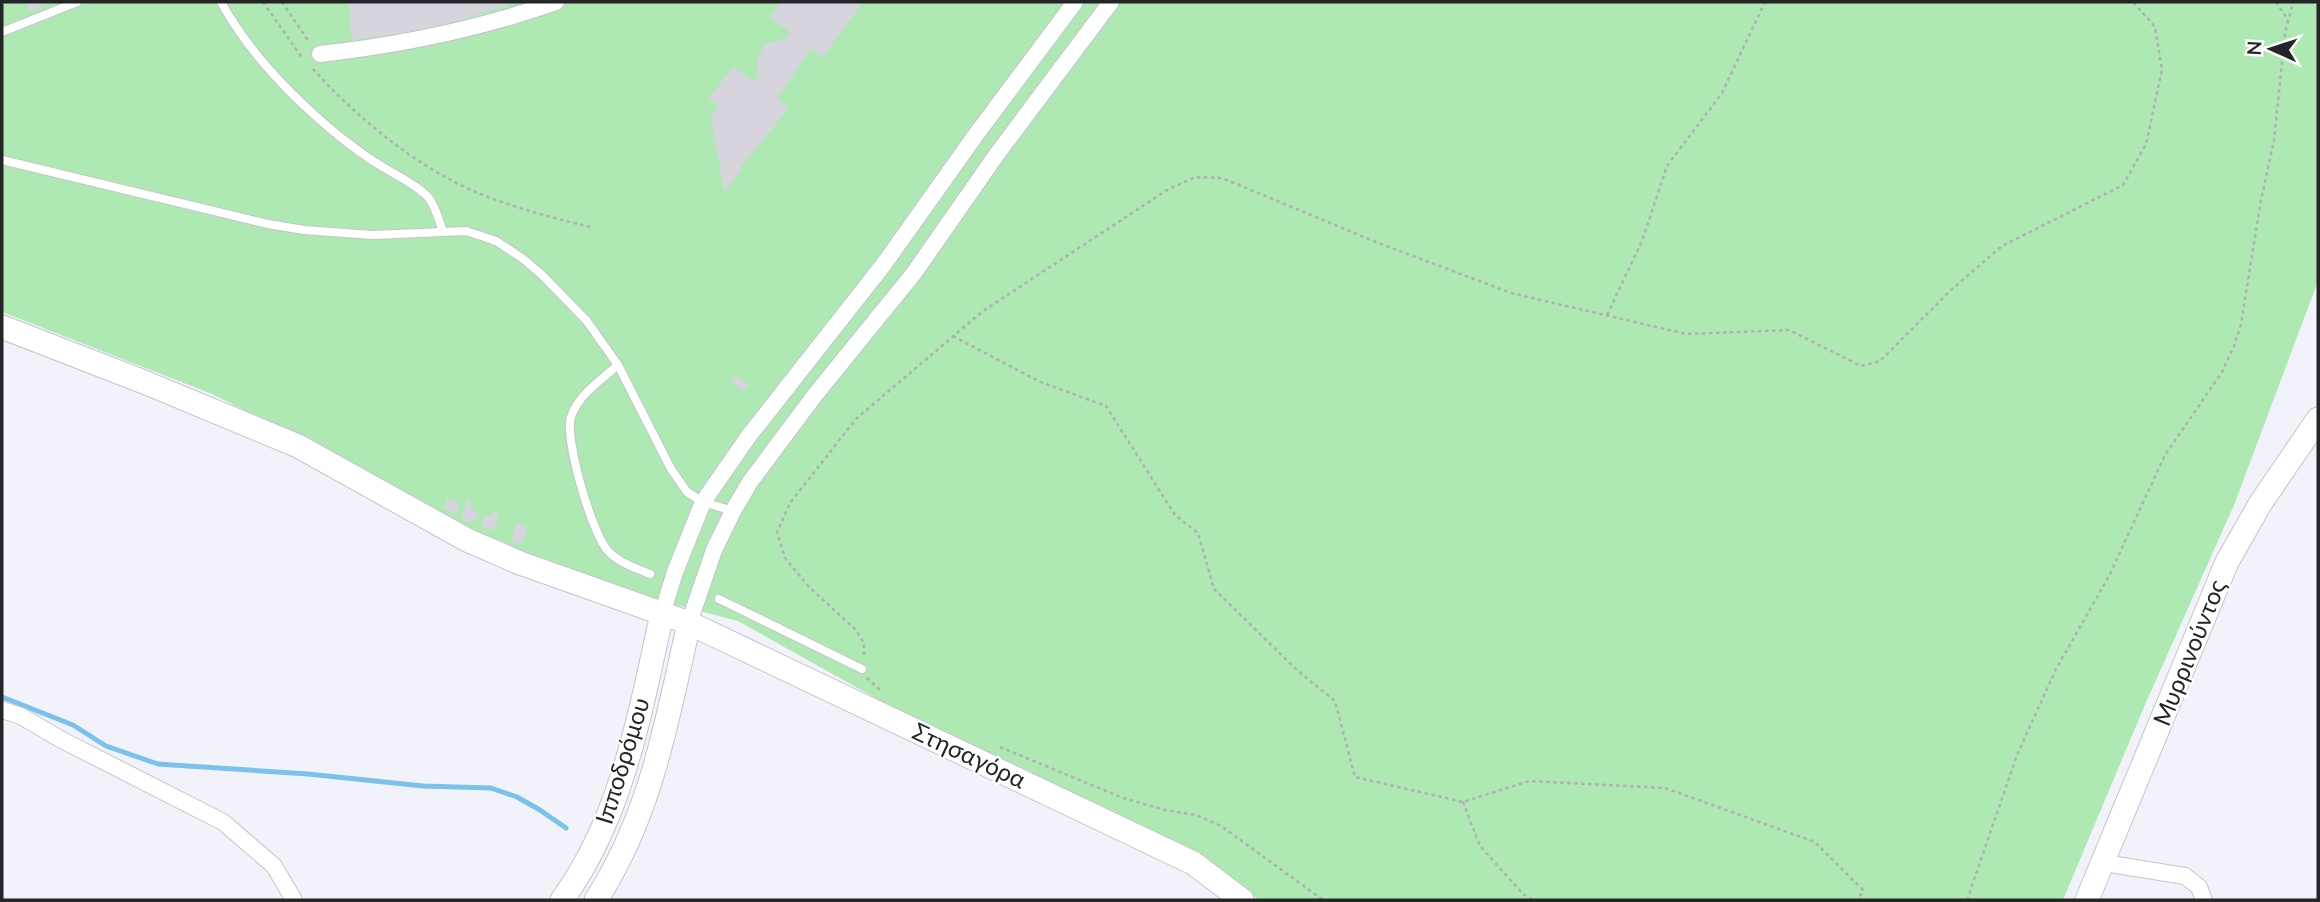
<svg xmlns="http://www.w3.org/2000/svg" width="2320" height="902" viewBox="0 0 2320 902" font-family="Lato,sans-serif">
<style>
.green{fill:#aee8b3}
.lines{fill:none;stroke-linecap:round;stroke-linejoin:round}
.stream{stroke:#7ac2eb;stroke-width:5}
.building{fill:#d6d5dd}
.lane-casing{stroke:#c4c4cc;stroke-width:10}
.street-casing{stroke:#c4c4cc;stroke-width:18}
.secondary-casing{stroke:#c4c4cc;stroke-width:25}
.path{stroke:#afafb5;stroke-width:2.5;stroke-dasharray:3.5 3.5;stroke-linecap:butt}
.lane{stroke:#fff;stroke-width:8}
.street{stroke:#fff;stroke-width:16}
.secondary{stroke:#fff;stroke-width:23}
.labels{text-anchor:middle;stroke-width:5;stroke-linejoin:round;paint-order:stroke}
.street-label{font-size:24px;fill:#252528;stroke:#fff}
</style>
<rect width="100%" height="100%" fill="#f2f2fa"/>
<!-- green -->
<polygon class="green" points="2,2 2318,2 2318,281 2234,505 2144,707 2063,900 1259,900 1206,860 913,719 738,621 611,588 477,537 413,497 342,459 212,394 2,312"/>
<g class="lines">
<!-- stream -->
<polyline class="stream" points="2,697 73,725 106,746 158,764 308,774 423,786 491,788 517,797 540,810 566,828"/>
</g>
<!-- building -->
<g class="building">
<polygon points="26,2 53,2 30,11"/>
<polygon points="349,2 517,2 446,24 409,32 352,40"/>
<polygon points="780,2 863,2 823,57 811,49 777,99 789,108 740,168 742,169 724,192 711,116 719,106 709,98 733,67 754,81 758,75 757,60 764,46 769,42 786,39 790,32 770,18"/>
<polygon points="736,376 748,384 744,391 731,382"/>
<polygon points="447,498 460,503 456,513 452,512 452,514 444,509"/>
<polygon points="467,500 473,502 470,509 478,512 475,522 471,520 470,523 461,517"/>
<polygon points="492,511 498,513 497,520 494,530 490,528 489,531 481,525 485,515 490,517"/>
<polygon points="517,523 528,527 522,544 519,543 518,545 511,540"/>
</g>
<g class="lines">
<!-- lane casing -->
<g class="lane-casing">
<g id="lane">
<path d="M221,2c28,51 73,97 118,134 14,11 28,22 44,31 14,9 33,17 45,30 8,10 11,23 15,35"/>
<polyline points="2,32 77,2"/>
<polyline points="2,160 268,224 304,230 373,235 466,231 496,241 522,258 541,274 586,320 618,365 671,469 687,492 703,502 733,511"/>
<path d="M618,365c-16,14 -40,30 -47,52 -7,21 21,117 37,134 11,12 28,17 42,23"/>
<polyline points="719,599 862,669"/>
</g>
</g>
<!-- street casing -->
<g class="street-casing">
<g id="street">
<path d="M320,54c81,-9 159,-25 236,-52"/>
<polyline points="662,614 675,572 703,502 748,437 884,264 975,136 1075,2"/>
<polyline points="689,623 714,550 733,511 750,482 815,395 914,273 997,154 1111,2"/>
<polyline points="2,710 21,716 60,739 223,822 274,866 294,900"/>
<polyline points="2104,863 2185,876 2199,887 2204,900"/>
</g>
</g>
<!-- secondary casing -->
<g class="secondary-casing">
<g id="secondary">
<polyline points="2,327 144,382 298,446 467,540 520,563 689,623 1193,863 1242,900"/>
<path d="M562,900c61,-84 78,-188 100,-286"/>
<path d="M596,900c55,-85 71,-179 93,-277"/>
<polyline points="2087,900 2227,562 2260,504 2318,419"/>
</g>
</g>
<!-- path -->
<g class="path">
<polyline points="263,2 303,59"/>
<polyline points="282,2 309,42"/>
<polyline points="2276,2 2288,20"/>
<path d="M313,69c45,50 107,101 170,126 35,14 71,23 107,32"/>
<polyline points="1607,315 1642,241 1667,166 1722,93 1765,2"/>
<polyline points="953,336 1038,381 1106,406 1175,515 1198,533 1214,589 1298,671 1335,701 1355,777 1463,802 1529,781 1665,788 1815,842 1863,890 1858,900"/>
<polyline points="864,655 864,643 856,630 809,587 785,558 777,532 790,503 856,419 983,311 1167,190 1195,177 1222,178 1376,242 1511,293 1686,334 1789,330 1861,366 1880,361 1951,290 2002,246 2123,185 2146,144 2162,70 2155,27 2133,2"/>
<polyline points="867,678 880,690"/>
<polyline points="1000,747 1123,798 1165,810 1196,815 1221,826 1323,900"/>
<polyline points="1463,802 1480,846 1523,894 1533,900"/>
<polyline points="1967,900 2017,755 2056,669 2109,576 2165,455 2222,372 2234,346 2241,324 2261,200 2274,140 2285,33 2293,2"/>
</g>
<!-- lane -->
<use href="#lane" class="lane"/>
<!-- street -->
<use href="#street" class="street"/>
<!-- secondary -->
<use href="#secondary" class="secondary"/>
</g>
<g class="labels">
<!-- street labels -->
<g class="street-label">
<text transform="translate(2190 653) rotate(-68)" y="8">Μυρρινούντος</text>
<text transform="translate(969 756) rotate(25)" y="8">Στησαγόρα</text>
<text transform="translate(623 761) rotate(-73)" y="8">Ιπποδρόμου</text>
</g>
</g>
<!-- border -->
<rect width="2320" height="902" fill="none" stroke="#252528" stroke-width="7"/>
<!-- north arrow -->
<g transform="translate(2271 49) rotate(273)" stroke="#ffffff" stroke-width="5" paint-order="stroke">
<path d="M0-5L12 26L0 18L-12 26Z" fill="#252528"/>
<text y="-10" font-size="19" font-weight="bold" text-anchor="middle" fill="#252528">N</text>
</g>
</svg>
